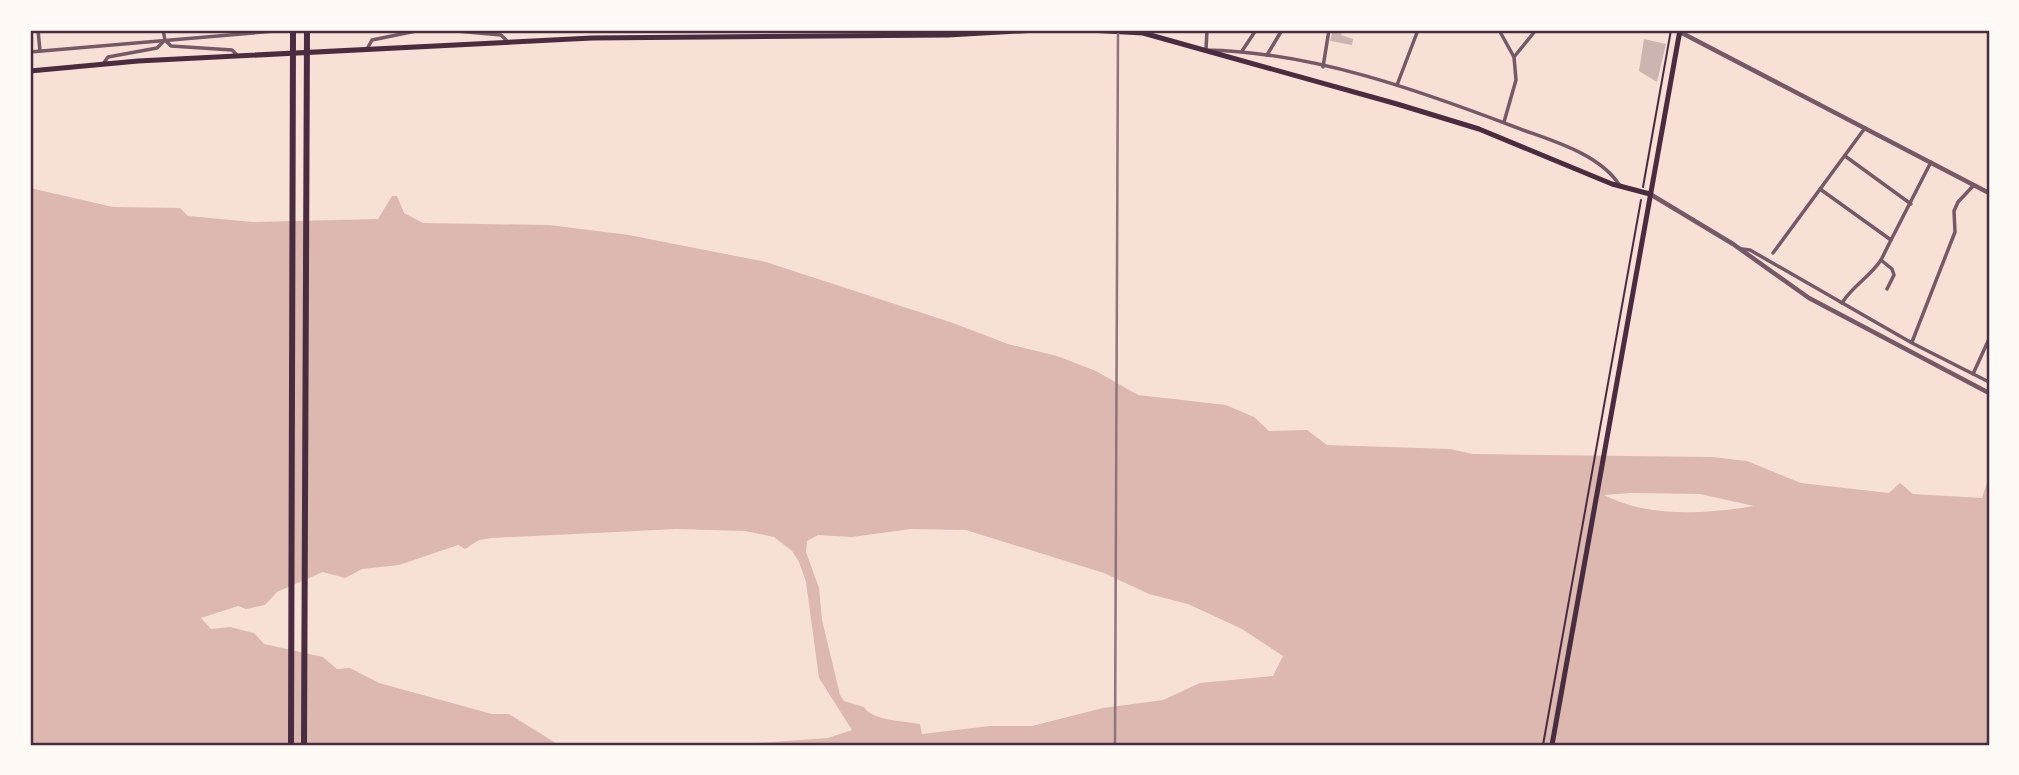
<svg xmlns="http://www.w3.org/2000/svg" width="2019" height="775" viewBox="0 0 2019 775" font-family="'Golos Text',sans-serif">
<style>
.water{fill:#dcb8b0;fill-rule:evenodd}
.building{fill:#ccb4b1}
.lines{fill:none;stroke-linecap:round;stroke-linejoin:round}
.path{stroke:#4a2c40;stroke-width:2}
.minor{stroke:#755966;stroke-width:3.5}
.tertiary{stroke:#755966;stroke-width:4.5}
.primary{stroke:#4a2c40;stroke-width:5}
.motorway{stroke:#4a2c40;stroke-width:6}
.rail{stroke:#8f747c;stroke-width:2.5}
.neatline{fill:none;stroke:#4a2c40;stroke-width:2.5}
</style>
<rect width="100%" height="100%" fill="#f7e1d7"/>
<!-- water -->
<path class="water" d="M30,188l83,19 67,1 8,8 65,6 125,-3 14,-23h5l7,17 19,10 126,2 80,10 137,27 187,61 55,21 49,12 39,15 42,24 88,10 28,12 15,14 38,-1 20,15 123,4 23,5 239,3 35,4 54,22 88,10 11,-10 13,11 69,4 7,-22v269h-1260l99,-7 24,-8 -33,-52 -13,-96 -7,-20 -7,-11 -18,-14 -29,-6 -68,-2 -185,9 -13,2 -14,9 -7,-4 -59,20 -37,4 -17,9 -22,-6 -46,20 -12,13 -19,4 -8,-3 -37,12 10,11 19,-2 24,6 10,11 59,13 14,12 13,-1 29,15 113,31h17l50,31h-529zM1632,493l68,1 54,12c-48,8 -105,12 -150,-11zM911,529l55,1 138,43 45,21 39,10 54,25 41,27 -10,20 -73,7 -37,17 -60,8 -71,18h-42l-68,8 -2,-10c-15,-3 -48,-3 -56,-17l-20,-6 -4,-6 -18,-75 -3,-32 -13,-36 1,-11 11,-6 34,2z"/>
<!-- building -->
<g class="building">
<polygon points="1333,30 1343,30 1341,35 1353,39 1352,45 1330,41"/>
<polygon points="1644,39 1666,44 1657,82 1639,71"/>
</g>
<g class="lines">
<!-- path -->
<g class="path">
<polyline points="1643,187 1671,30"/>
<polyline points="1543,745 1641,200"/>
</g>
<!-- minor -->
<g class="minor">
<polyline points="38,30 40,51"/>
<polyline points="163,30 165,40 171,46 232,50 238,56"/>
<polyline points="445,30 501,35 508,42"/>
<path d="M1207,30l-1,20c106,2 212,40 309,77 34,13 85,26 105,59"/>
<polyline points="1499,30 1514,57"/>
<polyline points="367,49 372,40 421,30"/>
<polyline points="1242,51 1256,30"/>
<polyline points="30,52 287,30"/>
<polyline points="1267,55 1282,30"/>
<polyline points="103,64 108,57 157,48 163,42"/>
<polyline points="1323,67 1329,30"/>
<polyline points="1397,85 1418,30"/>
<polyline points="1504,122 1516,80 1514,57 1536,30"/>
<polyline points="1845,156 1911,204"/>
<polyline points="1820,189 1891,240 1931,162"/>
<polyline points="1742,249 1750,250 1912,343 1989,382"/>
<polyline points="1773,253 1865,128"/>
<polyline points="1887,289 1894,275 1892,269 1881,260 1891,240"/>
<path d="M1842,303c11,-18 27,-25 39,-43"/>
<polyline points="1912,342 1955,232 1954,211 1958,202 1974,185"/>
<polyline points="1973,374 1989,339"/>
</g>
<!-- tertiary -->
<g class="tertiary">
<polyline points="1680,32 1989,193"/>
<polyline points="1650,194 1733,244 1809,298 1989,393"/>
</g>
<!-- primary -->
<g class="primary">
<polyline points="1088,30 1143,33 1397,104 1479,129 1612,184 1650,194"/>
<polyline points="30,71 138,61 592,38 948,35 1038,30"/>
<polyline points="1552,745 1680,30"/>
</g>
<!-- motorway -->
<g class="motorway">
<polyline points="291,745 293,30"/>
<polyline points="304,745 307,30"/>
</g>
<!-- rail -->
<polyline class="rail" points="1115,745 1118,30"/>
</g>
<!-- border -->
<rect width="2019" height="775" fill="none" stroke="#fffaf5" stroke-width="63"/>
<rect x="32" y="32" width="1956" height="712" class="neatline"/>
</svg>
